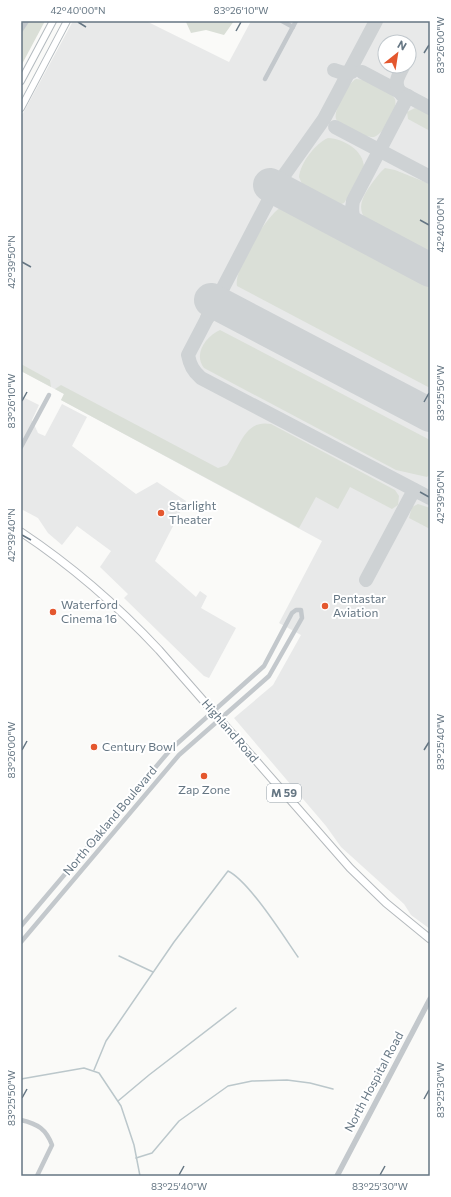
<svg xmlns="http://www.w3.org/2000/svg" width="451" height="1197" viewBox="0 0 451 1197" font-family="Commissioner,sans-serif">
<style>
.built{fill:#e8e9e9;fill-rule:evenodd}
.green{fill:#dadfd7}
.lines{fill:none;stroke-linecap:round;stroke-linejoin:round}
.stream{stroke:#bbc7cb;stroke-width:1.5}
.taxiway{stroke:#ced2d4;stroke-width:14}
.runway{stroke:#ced2d4;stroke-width:34}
.secondary-casing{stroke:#b3babf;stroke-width:8}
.trunk-casing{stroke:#b4b9bd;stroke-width:9}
.minor{stroke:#c3c8cc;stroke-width:4.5}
.tertiary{stroke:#c3c8cc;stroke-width:5.5}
.secondary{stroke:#fff;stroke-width:6}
.trunk{stroke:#fff;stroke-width:7}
.ticks{fill:none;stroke:#657683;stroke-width:1.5}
.poi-dot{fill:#e4572e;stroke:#fff;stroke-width:1.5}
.labels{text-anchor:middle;stroke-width:4;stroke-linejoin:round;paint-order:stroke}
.shield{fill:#fff;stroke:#939fa8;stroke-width:1}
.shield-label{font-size:11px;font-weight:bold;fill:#657683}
.poi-label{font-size:12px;fill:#657683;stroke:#fff;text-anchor:start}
.street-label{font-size:12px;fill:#657683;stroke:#fff}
.neatline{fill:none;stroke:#657683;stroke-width:1.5}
.ticks-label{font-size:10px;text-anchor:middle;fill:#657683}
</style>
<rect width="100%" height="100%" fill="#fafaf8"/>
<!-- built -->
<g class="built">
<path d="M73,21h73l83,41 22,-41h179v908l-19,-14 -7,-11 -63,-57 -15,-21 -92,-108 39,-33 28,-50 -22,-12 43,-82 -261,-141 3,-6 -43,-23v-254zM385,42h24v24h-24z"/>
<polygon points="21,396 39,405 32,420 38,433 45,436 62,404 87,417 72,446 136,494 157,482 186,501 155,561 196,597 200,591 207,596 201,608 236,628 209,678 204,676 124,598 128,594 100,567 111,551 77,526 62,545 48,533 38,518 21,509"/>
</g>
<!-- green -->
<g class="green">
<polygon points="21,21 45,21 21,66"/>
<polygon points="182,21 234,21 224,35 206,30 191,33 186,22"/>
<path d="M356,79c11,0 33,11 39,20 3,12 -10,33 -21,38 -8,1 -34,-10 -38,-18 -3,-9 13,-37 20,-40z"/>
<polygon points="415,108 430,114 430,131 408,119 407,112"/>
<path d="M328,138c16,1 35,12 36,29l-18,33 -2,3 -8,3 -31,-15 -6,-14c1,-14 17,-34 29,-39z"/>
<path d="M385,168l10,2 35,14v72c-12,-6 -24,-12 -35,-18 -22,-12 -46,-21 -27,-49 5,-7 10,-15 17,-21z"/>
<path d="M280,208l8,1 142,73v106l-193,-102c-4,-15 29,-70 43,-78z"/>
<path d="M220,330l210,110v34l-3,3 -31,-7 -192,-102c-11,-14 2,-32 16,-38z"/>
<polygon points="21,364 50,380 51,387 21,371"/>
<path d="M61,385l157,83 9,-3c13,-17 17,-46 44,-41l124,66 4,6 -1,9 -6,4 -42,-22 -12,22 -22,-12 -17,31 -238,-128 3,-6 -9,-5z"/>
<polygon points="418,504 430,508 430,529 409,518 412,507"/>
</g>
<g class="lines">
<!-- stream -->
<g class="stream">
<polyline points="119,956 153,972"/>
<path d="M94,1070l12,-29 68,-99 54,-71c21,10 56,66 70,86"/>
<polyline points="21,1079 84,1068 99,1073 121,1106 134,1145 140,1176"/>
<polyline points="118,1101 149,1075 236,1008"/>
<polyline points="136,1158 152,1153 179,1121 228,1086 252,1081 287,1080 310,1083 333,1089"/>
</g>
<!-- taxiway -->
<g class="taxiway">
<path d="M376,21l-52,98 -49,69 -87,167c2,10 5,16 13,23l229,120"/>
<polyline points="334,70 343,73 352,72"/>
<polyline points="362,72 430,108"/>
<path d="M402,95c-9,-11 -5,-17 1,-28"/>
<polyline points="335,127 430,177"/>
<path d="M364,235c-9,-11 -14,-19 -11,-34l55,-105"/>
<polyline points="207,318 213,312 231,311"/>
<polyline points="366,580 414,490"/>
</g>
<!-- runway -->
<g class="runway">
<polyline points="270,185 430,270"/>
<polyline points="211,300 430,415"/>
</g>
<!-- secondary casing -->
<g class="secondary-casing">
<g id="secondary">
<polyline points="21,81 53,21"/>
<polyline points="21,108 67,21"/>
</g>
</g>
<!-- trunk casing -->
<g class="trunk-casing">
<path id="trunk" d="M21,532c51,34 96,73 138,118l191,218 36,35 44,36"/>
</g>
<!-- minor -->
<g class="minor">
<polyline points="282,21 293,27"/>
<polyline points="21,30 27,21"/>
<polyline points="265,79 296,21"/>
<polyline points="21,447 49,395"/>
<polyline points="21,926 171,749 264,666 292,613 296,610 301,610 302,618 269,676 179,755 21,942"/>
<path d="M21,1120c17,4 25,9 31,25l-15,31"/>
</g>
<!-- tertiary -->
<polyline class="tertiary" points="337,1176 430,999"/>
<!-- secondary -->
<use href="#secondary" class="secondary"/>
<!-- trunk -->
<use href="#trunk" class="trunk"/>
</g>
<!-- ticks -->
<path class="ticks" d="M78,22l8,5M236,31l5,-9M424,53l5,-8M420,220l9,5M22,262l9,5M22,401l5,-9M424,402l5,-9M420,492l9,5M22,535l9,5M22,750l5,-9M424,750l5,-8M22,1098l5,-9M424,1099l5,-9M179,1175l5,-9M380,1175l5,-9"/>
<!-- markers -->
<g class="poi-dot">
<circle cx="161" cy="513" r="4"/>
<circle cx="325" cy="606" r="4"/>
<circle cx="53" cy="612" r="4"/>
<circle cx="94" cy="747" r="4"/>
<circle cx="204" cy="776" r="4"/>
</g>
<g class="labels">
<!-- shield labels -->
<rect class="shield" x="267" y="784" width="34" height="18" rx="3"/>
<g class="shield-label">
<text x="284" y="797">M 59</text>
</g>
<!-- poi labels -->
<g class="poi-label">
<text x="169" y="510">Starlight<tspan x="169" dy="14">Theater</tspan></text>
<text x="333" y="603">Pentastar<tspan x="333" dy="14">Aviation</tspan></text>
<text x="61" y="609">Waterford<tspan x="61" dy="14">Cinema 16</tspan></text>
<text x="102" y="751">Century Bowl</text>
<text x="204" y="794" text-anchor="middle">Zap Zone</text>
</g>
<!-- street labels -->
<g class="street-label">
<text transform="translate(230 731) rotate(49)" y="4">Highland Road</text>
<text transform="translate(110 821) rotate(-50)" y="4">North Oakland Boulevard</text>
<text transform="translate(374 1082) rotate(-62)" y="4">North Hospital Road</text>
</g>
</g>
<!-- border -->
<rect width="451" height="1197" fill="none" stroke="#ffffff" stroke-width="44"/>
<!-- north arrow -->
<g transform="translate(397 54) rotate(30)"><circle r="19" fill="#ffffff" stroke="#c1c8cd"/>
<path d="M0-3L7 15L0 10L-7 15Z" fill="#e4572e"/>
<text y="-6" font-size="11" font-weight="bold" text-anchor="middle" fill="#657683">N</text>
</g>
<rect x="22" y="22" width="407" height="1153" class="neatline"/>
<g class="ticks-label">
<text x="78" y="14">42°40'00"N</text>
<text x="241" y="14">83°26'10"W</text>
<text transform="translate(440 45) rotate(-90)" y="4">83°26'00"W</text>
<text transform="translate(440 225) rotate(-90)" y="4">42°40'00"N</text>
<text transform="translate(11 262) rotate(-90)" y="4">42°39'50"N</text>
<text transform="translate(440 393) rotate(-90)" y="4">83°25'50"W</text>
<text transform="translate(11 401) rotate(-90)" y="4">83°26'10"W</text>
<text transform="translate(440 497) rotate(-90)" y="4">42°39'50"N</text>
<text transform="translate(11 535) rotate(-90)" y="4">42°39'40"N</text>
<text transform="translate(440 742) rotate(-90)" y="4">83°25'40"W</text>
<text transform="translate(11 750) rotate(-90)" y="4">83°26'00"W</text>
<text transform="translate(440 1090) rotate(-90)" y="4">83°25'30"W</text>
<text transform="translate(11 1098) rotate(-90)" y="4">83°25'50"W</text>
<text x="179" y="1190">83°25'40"W</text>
<text x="380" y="1190">83°25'30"W</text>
</g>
</svg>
